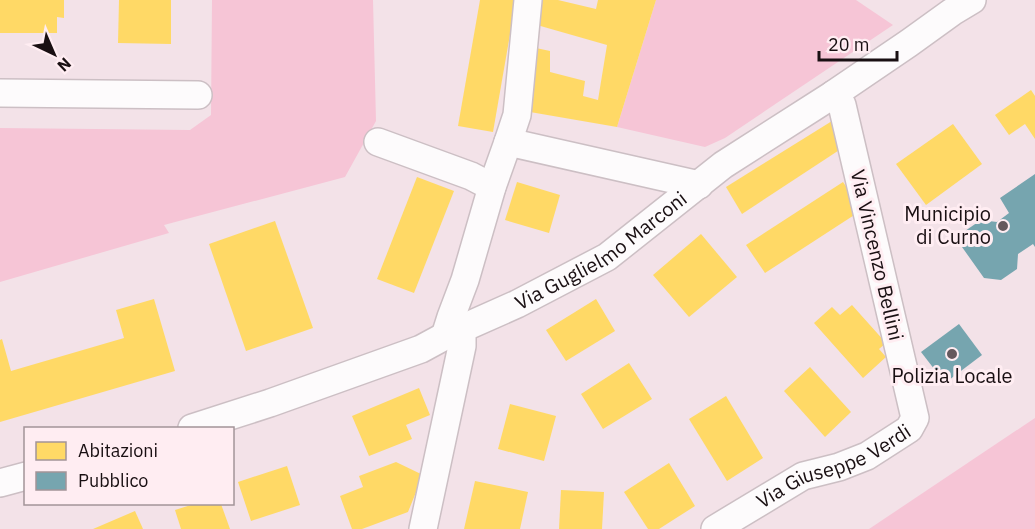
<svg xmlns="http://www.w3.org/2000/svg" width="1035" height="529" viewBox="0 0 1035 529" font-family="'IBM Plex Sans',sans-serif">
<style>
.green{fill:#f6c5d6}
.homes{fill:#ffd966}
.public{fill:#76a5af}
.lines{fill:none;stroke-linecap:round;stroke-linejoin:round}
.minor-casing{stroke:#ccbfc4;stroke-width:30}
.minor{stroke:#fdfbfc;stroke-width:27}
.poi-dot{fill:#65595d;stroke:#ffedf2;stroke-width:2}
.labels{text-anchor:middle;stroke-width:6;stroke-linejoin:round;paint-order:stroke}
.poi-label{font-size:20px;fill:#190f12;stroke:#ffedf2;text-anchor:end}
.street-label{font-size:20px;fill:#190f12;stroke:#ffedf2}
</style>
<rect width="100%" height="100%" fill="#f3e2e8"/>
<!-- green -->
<g class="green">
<polygon points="212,0 373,0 376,121 345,177 164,225 169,233 0,282 0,128 190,130 211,115"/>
<polygon points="656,0 856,0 893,25 725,138 705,147 617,127"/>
<polygon points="1035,418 1035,529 869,529"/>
</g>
<!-- homes -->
<g class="homes">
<polygon points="0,0 64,0 64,18 57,17 57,33 0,33"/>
<polygon points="119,0 171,0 171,44 118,43"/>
<polygon points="480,0 516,0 493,132 458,126"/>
<polygon points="538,0 558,0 596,9 598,0 656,0 617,127 530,112 536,48 550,51 550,72 585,81 583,96 598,100 607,45 537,25"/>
<polygon points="1031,90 1035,96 1035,139 1025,124 1009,135 995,115"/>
<polygon points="832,121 850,143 742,214 726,187"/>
<polygon points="953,124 982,164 926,205 896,164"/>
<polygon points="417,177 454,191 414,293 377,279"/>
<polygon points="517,182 560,195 549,233 505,220"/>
<polygon points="843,182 862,210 765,273 746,245"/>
<polygon points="275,221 313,328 246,351 209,244"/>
<polygon points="701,234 737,277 689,317 653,275"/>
<polygon points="154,299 175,371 0,422 0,340 2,339 11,371 124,338 116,310"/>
<polygon points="596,299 615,331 566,361 546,330"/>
<polygon points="852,305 886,343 879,349 886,357 863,378 814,323 832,307 840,315"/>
<polygon points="629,363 652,399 603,429 581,394"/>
<polygon points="810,367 851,412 825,437 784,391"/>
<polygon points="419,388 430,415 406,425 412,439 369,456 352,416"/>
<polygon points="726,396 763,458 727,481 689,419"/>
<polygon points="510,404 556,416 544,461 498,449"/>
<polygon points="396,462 423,475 408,512 362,529 352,529 340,496 363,487 359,476"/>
<polygon points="669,463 695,506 659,529 648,529 624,492"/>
<polygon points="287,466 300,505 251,521 238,482"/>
<polygon points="475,481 528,492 520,529 464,529"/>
<polygon points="561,490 604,492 602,529 559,529"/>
<polygon points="194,504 221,504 230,529 181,529 175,510"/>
<polygon points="135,511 143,529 93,529"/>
</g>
<!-- public -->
<g class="public">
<polygon points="1035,174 1035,247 1033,244 1018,254 1017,269 1001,280 984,278 962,247 965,231 981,220 997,222 1009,213 1000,198"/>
<polygon points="959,324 982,355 945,383 921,352"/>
</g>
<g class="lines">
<!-- minor casing -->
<g class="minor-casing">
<g id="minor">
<polyline points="0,93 198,95"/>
<polyline points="378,142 471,176 492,187"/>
<polyline points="508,142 517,115 528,0"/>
<polyline points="445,336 451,317 465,280 492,187 508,142 699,185"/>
<path id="s1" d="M192,428l78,-25 151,-54 24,-13 72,-32 90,-47 116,-92 111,-71 75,-51 43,-31 20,-12"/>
<polyline points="0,483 26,476"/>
<polyline points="423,529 462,346 462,328"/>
<path id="s2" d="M715,529l88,-53 36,-9 28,-11 42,-27 6,-11 -73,-313 -8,-11"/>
</g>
</g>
<!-- minor -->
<use href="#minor" class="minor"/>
</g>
<!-- markers -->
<g class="poi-dot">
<circle cx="1003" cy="226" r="6"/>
<circle cx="952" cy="354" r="6"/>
</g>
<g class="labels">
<!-- poi labels -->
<g class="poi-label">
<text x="991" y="221">Municipio<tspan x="991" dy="23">di Curno</tspan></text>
<text x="952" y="383" text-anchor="middle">Polizia Locale</text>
</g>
<!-- street labels -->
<g class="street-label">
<text dy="7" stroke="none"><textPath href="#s1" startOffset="448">Via Guglielmo Marconi</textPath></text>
<text transform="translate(877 255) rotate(77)" y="7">Via Vincenzo Bellini</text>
<text dy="7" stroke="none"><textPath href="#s2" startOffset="135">Via Giuseppe Verdi</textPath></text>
</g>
</g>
<!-- legend -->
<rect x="24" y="427" width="210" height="78" fill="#ffedf2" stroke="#a39498" stroke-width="1.5"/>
<rect x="36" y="442" width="30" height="18" fill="#ffd966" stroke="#a39498" stroke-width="1.5"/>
<text x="78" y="457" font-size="18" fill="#190f12">Abitazioni</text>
<rect x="36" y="472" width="30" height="18" fill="#76a5af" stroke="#a39498" stroke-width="1.5"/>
<text x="78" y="487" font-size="18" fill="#190f12">Pubblico</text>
<!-- north arrow -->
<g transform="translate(54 54) rotate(136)" stroke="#ffedf2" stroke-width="4.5" paint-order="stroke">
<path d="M0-4.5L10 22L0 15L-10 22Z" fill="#190f12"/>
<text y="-9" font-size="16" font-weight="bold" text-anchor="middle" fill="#190f12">N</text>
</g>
<!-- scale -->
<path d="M819 51v9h78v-9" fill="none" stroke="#190f12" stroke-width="3"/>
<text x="828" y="51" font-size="18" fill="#190f12" stroke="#ffedf2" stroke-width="4.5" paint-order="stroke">20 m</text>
</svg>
